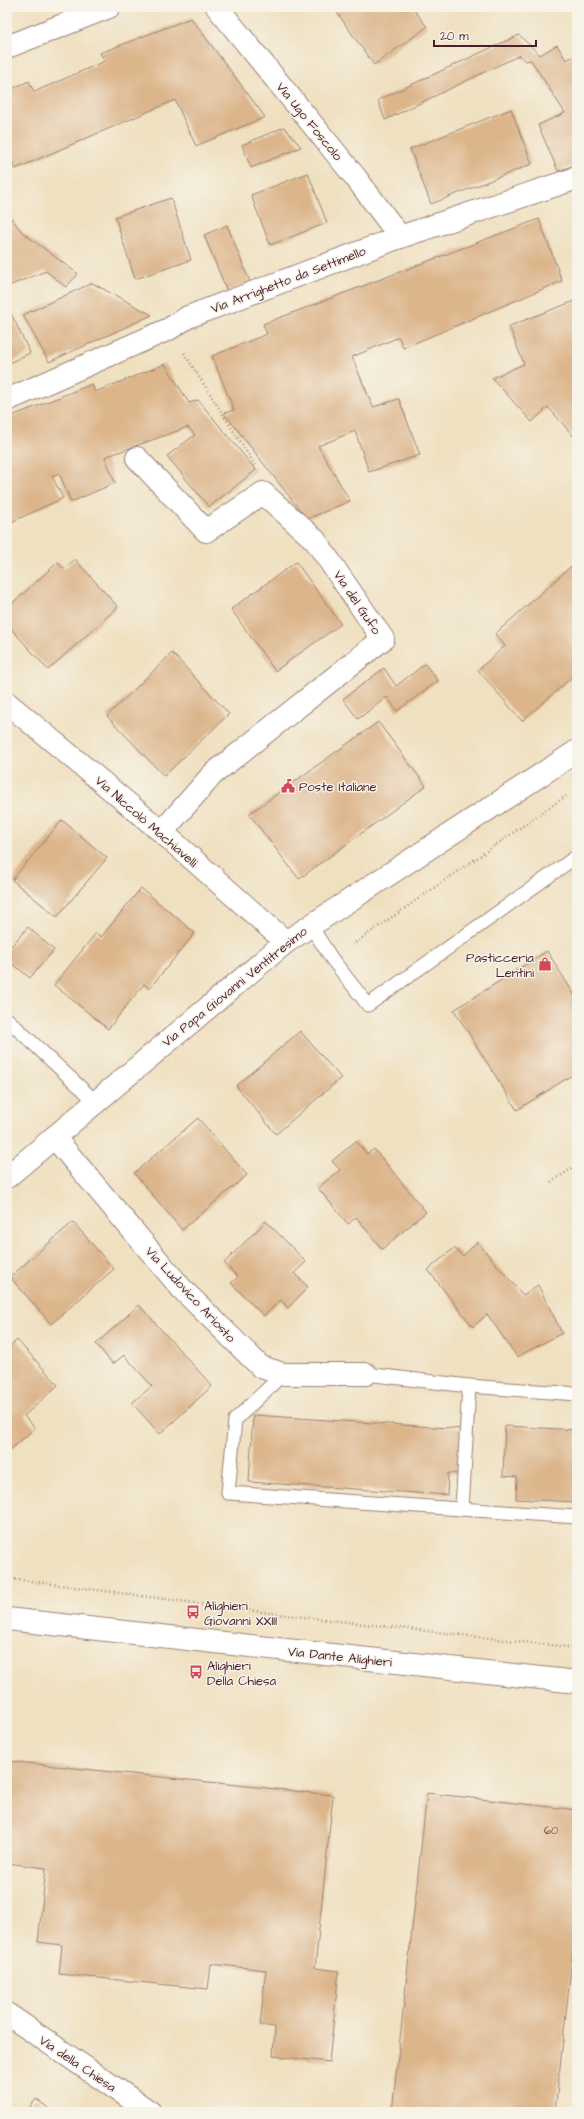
<svg xmlns="http://www.w3.org/2000/svg" width="584" height="2119" viewBox="0 0 584 2119" font-family="'Architects Daughter',sans-serif">
<style>
.building{fill:#dcb58b}
.lines{fill:none;stroke-linecap:round;stroke-linejoin:round}
.lane-casing{stroke:#9c8076;stroke-width:15}
.street-casing{stroke:#9c8076;stroke-width:24}
.secondary-casing{stroke:#9c8076;stroke-width:24}
.path{stroke:#9c8076;stroke-width:2.5;stroke-dasharray:1 3;stroke-linecap:butt}
.lane{stroke:#fff;stroke-width:13}
.street{stroke:#fff;stroke-width:22}
.secondary{stroke:#fff;stroke-width:22}
.labels{text-anchor:middle;stroke-width:3;stroke-linejoin:round;paint-order:stroke}
.number-label{font-size:11px;fill:#6e4443}
.street-label{font-size:13px;fill:#4a1f2b;stroke:#f7f3e8}
.poi-label{font-size:13px;fill:#4a1f2b;stroke:#f7f3e8;text-anchor:start}
</style>
<rect width="100%" height="100%" fill="#f7f3e8"/>
<filter id="ink" filterUnits="userSpaceOnUse"><feTurbulence type="fractalNoise" baseFrequency=".025" numOctaves="2"/><feDisplacementMap in="SourceGraphic" scale="8" xChannelSelector="R" yChannelSelector="G"/><feConvolveMatrix kernelMatrix="1 2 1 2 8 2 1 2 1" color-interpolation-filters="sRGB"/></filter>
<filter id="wash" filterUnits="userSpaceOnUse"><feTurbulence type="fractalNoise" baseFrequency=".012" numOctaves="4" result="noise"/><feDisplacementMap in="SourceGraphic" scale="16" xChannelSelector="R" yChannelSelector="G"/><feGaussianBlur stdDeviation="0.9" result="paint"/><feColorMatrix in="noise" values="0 0 0 0 0 0 0 0 0 0 0 0 0 0 0 0 0 1.4 0 .05"/><feComposite in="paint" operator="in"/></filter>
<g filter="url(#wash)">
<rect width="100%" height="100%" fill="#efe0c0"/>
<g id="blocks">
<!-- building -->
<g class="building">
<polygon points="333,7 412,7 427,27 374,65"/>
<polygon points="191,18 265,117 196,146 175,100 15,169 7,152 7,91 29,81 34,92 105,61 100,53"/>
<polygon points="519,35 540,55 557,45 566,60 577,55 577,164 558,171 538,125 565,113 531,60 525,61 520,55 385,120 378,100"/>
<polygon points="511,109 532,164 431,204 410,149"/>
<polygon points="284,127 301,147 251,168 242,145"/>
<polygon points="308,173 327,223 270,245 251,195"/>
<polygon points="171,198 191,260 135,279 115,217"/>
<polygon points="7,213 22,232 78,274 66,287 46,271 11,285 7,277"/>
<polygon points="539,219 562,281 403,348 399,337 352,357 373,407 399,399 420,455 369,472 355,431 318,446 350,501 307,519 224,413 234,410 212,356 267,334 263,324"/>
<polygon points="227,225 250,282 227,291 204,235"/>
<polygon points="92,283 152,315 49,362 23,315"/>
<polygon points="577,300 577,440 548,407 532,422 492,378 524,364 509,326"/>
<polygon points="7,305 30,353 7,364"/>
<polygon points="165,364 189,403 198,400 256,470 209,507 167,456 195,435 188,427 105,457 115,483 71,502 59,473 52,476 63,498 7,524 7,418 92,384 95,392"/>
<polygon points="75,559 118,607 48,670 7,624 7,608 58,562 64,569"/>
<polygon points="296,562 341,624 275,671 231,609"/>
<polygon points="576,562 577,673 522,721 478,670 505,646 495,634"/>
<polygon points="172,653 229,714 164,776 107,716"/>
<polygon points="425,664 438,681 397,711 387,697 358,719 343,699 384,668 396,686"/>
<polygon points="378,722 426,786 299,879 249,814"/>
<polygon points="62,820 107,858 57,917 12,880"/>
<polygon points="141,888 195,933 149,989 144,984 108,1029 54,985 96,933 101,937"/>
<polygon points="28,927 54,950 30,978 7,959 7,951"/>
<polygon points="547,951 577,999 577,1072 517,1110 454,1010"/>
<polygon points="300,1031 341,1078 276,1134 236,1086"/>
<polygon points="198,1118 247,1175 182,1230 134,1173"/>
<polygon points="356,1141 367,1154 374,1149 426,1212 382,1249 356,1217 348,1224 318,1188 340,1170 332,1161"/>
<polygon points="266,1221 306,1262 294,1273 308,1287 288,1308 281,1300 264,1316 231,1283 238,1277 224,1263"/>
<polygon points="73,1222 114,1269 51,1324 10,1277"/>
<polygon points="477,1242 523,1295 538,1285 562,1333 517,1357 487,1314 473,1327 428,1270 454,1248 463,1256"/>
<polygon points="139,1305 212,1386 160,1434 132,1403 152,1386 124,1355 113,1364 96,1344"/>
<polygon points="17,1340 58,1385 24,1416 35,1428 7,1453 7,1349"/>
<polygon points="253,1415 463,1429 460,1474 448,1473 447,1495 249,1482"/>
<polygon points="505,1426 577,1430 577,1502 516,1499 517,1477 503,1476"/>
<polygon points="7,1761 333,1795 315,1968 339,1971 329,2062 273,2056 275,2027 260,2025 266,1970 211,1964 208,1989 59,1974 62,1945 38,1942 46,1868 7,1863"/>
<polygon points="427,1793 577,1810 577,1914 555,2112 392,2112"/>
<polygon points="36,2099 51,2110 50,2112 26,2112"/>
</g>
</g>
</g>
<g filter="url(#ink)">
<use href="#blocks" fill-opacity="0" stroke="#9c8076" stroke-width="1"/>
<g class="lines">
<!-- lane casing -->
<g class="lane-casing">
<g id="lane">
<polyline points="310,925 332,959 368,1005 577,856"/>
<polyline points="7,1019 96,1102"/>
<polyline points="283,1374 235,1420 228,1493 577,1517"/>
<polyline points="366,1374 469,1386 577,1394"/>
<polyline points="462,1509 469,1386"/>
</g>
</g>
<!-- street casing -->
<g class="street-casing">
<g id="street">
<polyline points="217,7 356,178 400,237"/>
<polyline points="7,47 109,7"/>
<polyline points="7,400 169,329 188,317 400,237 577,178"/>
<polyline points="137,458 206,531 263,493 315,540 383,639 213,774 162,832"/>
<polyline points="7,703 162,832 286,942"/>
<polyline points="54,1137 182,1289 261,1367 283,1374 366,1374"/>
<polyline points="7,1177 286,942 577,751"/>
<polyline points="7,2014 150,2112"/>
</g>
</g>
<!-- secondary casing -->
<g class="secondary-casing">
<polyline id="secondary" points="7,1619 577,1682"/>
</g>
<!-- path -->
<g class="path">
<polyline points="184,353 255,465"/>
<polyline points="352,945 566,796"/>
<polyline points="551,1182 577,1165"/>
<polyline points="7,1578 277,1614 577,1648"/>
</g>
<!-- lane -->
<use href="#lane" class="lane"/>
<!-- street -->
<use href="#street" class="street"/>
<!-- secondary -->
<use href="#secondary" class="secondary"/>
</g>
</g>
<!-- icons -->
<defs>
<g id="civic-bare" transform="scale(1.08)"><path d="M-.6-6.5H3V-4.5H.6V-3L4-1V1h2V6H-6V1h2V-1L-.6-3ZM-1.2 2.5V6h2.4V2.5Z" fill="#d1495b" stroke="#f7f3e8" stroke-width="2.5" paint-order="stroke"/></g>
<g id="shop-bare" transform="scale(1.08)"><path d="M-5-2.5h2.3a2.7 3.5 0 0 1 5.4 0H5L5.5 6h-11ZM-1.5-2.5h3a1.5 2.3 0 0 0-3 0Z" fill="#d1495b" stroke="#f7f3e8" stroke-width="2.5" paint-order="stroke"/></g>
<g id="bus-bare" transform="scale(1.08)"><path d="M-5-6H5V4H4V6H2V4H-2V6H-4V4H-5ZM-3.5-4V0h7V-4ZM-3.5 1.2v1.5H-2V1.2ZM2 1.2v1.5H3.5V1.2Z" fill="#d1495b" stroke="#f7f3e8" stroke-width="2.5" paint-order="stroke"/></g>
</defs>
<g fill-rule="evenodd">
<use href="#civic-bare" x="288" y="786"/>
<use href="#shop-bare" x="545" y="964"/>
<use href="#bus-bare" x="193" y="1612"/>
<use href="#bus-bare" x="196" y="1672"/>
</g>
<g class="labels">
<!-- number labels -->
<g class="number-label">
<text x="551" y="1834">60</text>
</g>
<!-- street labels -->
<g class="street-label">
<text transform="translate(310 121) rotate(51)" y="5">Via Ugo Foscolo</text>
<text transform="translate(288 279) rotate(-21)" y="5">Via Arrighetto da Settimello</text>
<text transform="translate(358 602) rotate(56)" y="5">Via del Gufo</text>
<text transform="translate(147 821) rotate(41)" y="5">Via Niccolò Machiavelli</text>
<text transform="translate(234 986) rotate(-39)" y="5">Via Papa Giovanni Ventitresimo</text>
<text transform="translate(191 1294) rotate(47)" y="5">Via Ludovico Ariosto</text>
<text transform="translate(340 1656) rotate(6)" y="5">Via Dante Alighieri</text>
<text transform="translate(78 2063) rotate(34)" y="5">Via della Chiesa</text>
</g>
<!-- poi labels -->
<g class="poi-label">
<text x="299" y="791">Poste Italiane</text>
<text x="534" y="962" text-anchor="end">Pasticceria<tspan x="534" dy="15">Lentini</tspan></text>
<text x="204" y="1610">Alighieri<tspan x="204" dy="15">Giovanni XXIII</tspan></text>
<text x="207" y="1670">Alighieri<tspan x="207" dy="15">Della Chiesa</tspan></text>
</g>
</g>
<!-- margin -->
<rect width="584" height="2119" fill="none" stroke="#f7f3e8" stroke-width="24"/>
<!-- scale -->
<path d="M434 40v6h102v-6" fill="none" stroke="#4a1f2b" stroke-width="2"/>
<text x="440" y="40" font-size="12" fill="#4a1f2b" stroke="#f7f3e8" stroke-width="3" paint-order="stroke">20 m</text>
</svg>
